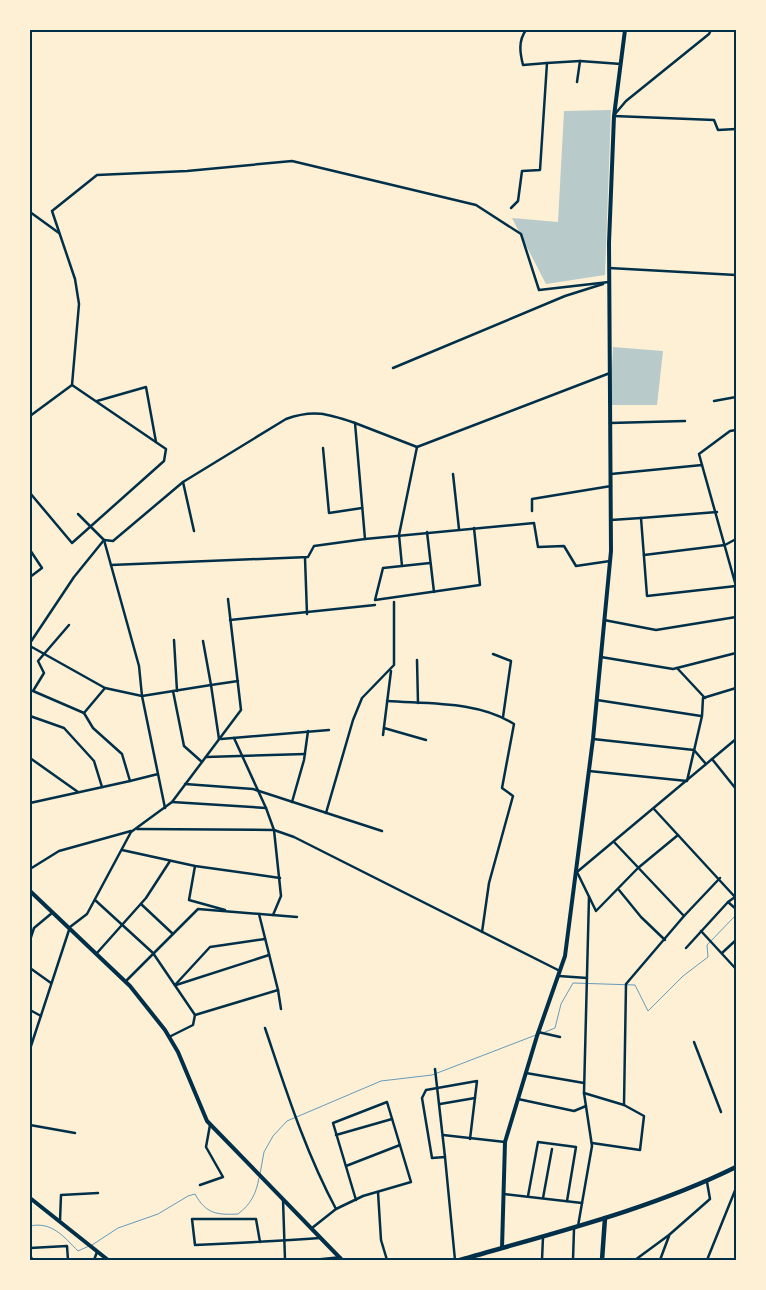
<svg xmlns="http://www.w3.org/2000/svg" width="766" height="1290" viewBox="0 0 766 1290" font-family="Karla,sans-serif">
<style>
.green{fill:#b9caca}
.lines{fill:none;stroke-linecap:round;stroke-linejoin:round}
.stream{stroke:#669bbc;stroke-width:1}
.minor{stroke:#003049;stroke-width:2.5}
.tertiary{stroke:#003049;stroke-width:4}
.secondary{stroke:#003049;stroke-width:4}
.primary{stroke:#003049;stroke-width:4.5}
.neatline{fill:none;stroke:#003049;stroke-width:2}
</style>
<rect width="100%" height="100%" fill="#fdf0d5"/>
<!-- green -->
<g class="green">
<polygon points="611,110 605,275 546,284 512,218 558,222 564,111"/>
<polygon points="613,347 663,351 657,405 610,405"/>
</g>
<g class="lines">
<!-- stream -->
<g class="stream">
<polyline points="545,1032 555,1028 561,1004 573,983 635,985 648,1011 683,976 708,957 707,945 736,915"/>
<polyline points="260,1174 264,1152 273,1136 287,1121 381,1081 432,1075 536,1035"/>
<path d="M30,1226c22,-5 34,11 48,25l11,-5"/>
<path d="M92,1245l26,-17 40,-14 30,-18 7,-2c11,20 22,21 43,20 13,-10 18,-20 21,-36"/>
</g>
<!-- minor -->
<g class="minor">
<path d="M526,30c-8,11 -6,23 -3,35l24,-2"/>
<polyline points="577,82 580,61 621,64"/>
<polyline points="615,114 626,101 709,34 711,30"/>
<polyline points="614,116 714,120 718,130 736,129"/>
<polyline points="511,208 518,201 522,171 540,170 547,63 580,61"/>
<polyline points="30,212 59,233"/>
<polyline points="609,268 736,275"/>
<polyline points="393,368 565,296 603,284"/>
<polyline points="97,401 146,387 156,442"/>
<polyline points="714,401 736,397"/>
<polyline points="30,416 72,385 79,304 75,279 52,211 97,175 187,171 292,161 476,205 521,234 539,290 609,282"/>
<polyline points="610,423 685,421"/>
<polyline points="323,448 329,513 362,508"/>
<polyline points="702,465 699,454 730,431 736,430"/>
<polyline points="453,474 459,529"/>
<polyline points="611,474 702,465 736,586"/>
<polyline points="183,482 194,531"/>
<polyline points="30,493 72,543 164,461 166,449 72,385"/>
<polyline points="532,511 532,499 611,486"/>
<polyline points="717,512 641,518 647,596 736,586"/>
<polyline points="611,520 641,518"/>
<polyline points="427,532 434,592"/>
<polyline points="365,539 534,523 538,547 564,546 576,566 610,561"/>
<polyline points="30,550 42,568 30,577"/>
<polyline points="644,555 725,545 736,539"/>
<polyline points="305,558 307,614"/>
<polyline points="430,563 383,568 375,600 480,585 474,528"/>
<polyline points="111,565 308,557 314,546 365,539 355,423 417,447 610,373"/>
<polyline points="402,566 399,535 417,447"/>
<polyline points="230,620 375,605"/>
<polyline points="604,620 656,630 736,617"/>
<polyline points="69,625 38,661 44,673 33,691 84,713"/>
<polyline points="174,640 177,691"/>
<polyline points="203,641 211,685 238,681"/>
<polyline points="30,643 74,577 104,540 78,514"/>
<polyline points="30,646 105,688"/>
<polyline points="493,654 511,661 503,717"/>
<polyline points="601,657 673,669 736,653"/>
<polyline points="417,660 418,703"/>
<polyline points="677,668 705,698"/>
<polyline points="173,691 184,746 202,762"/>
<polyline points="597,700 701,716"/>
<path d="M387,701c42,3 91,0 127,23l-12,64 11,8 -24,87 -7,49"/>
<polyline points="30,716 64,728 94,761 102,787"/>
<polyline points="384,728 426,740"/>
<polyline points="383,735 391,671"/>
<polyline points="234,738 266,808"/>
<path d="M219,739l-8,-54 -69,11 -3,-30 -35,-126 9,1 70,-59 103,-63c28,-10 42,-5 69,4"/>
<polyline points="221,739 329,730"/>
<polyline points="593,739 694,750 706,764"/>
<polyline points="206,757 305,754"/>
<polyline points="30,758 78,792"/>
<polyline points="712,759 736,789"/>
<polyline points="589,771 687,781 702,716 703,698 736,688"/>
<polyline points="158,774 130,781 122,754 93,728 84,713 105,688 142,696 165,808"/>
<polyline points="185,784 253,789 382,831"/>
<polyline points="172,802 266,808 274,830 294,837 560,971"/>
<polyline points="292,802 304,760 308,731"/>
<polyline points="30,803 130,781"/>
<polyline points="654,809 735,897 728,902"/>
<polyline points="326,813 353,720 362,698 394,665 394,602"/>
<polyline points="137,829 274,830 281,896 273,915"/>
<polyline points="678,835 638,868 596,911 577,872 736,739"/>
<polyline points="122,850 195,866 280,878"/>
<polyline points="195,866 189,900 225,910"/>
<polyline points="30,869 59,851 131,831"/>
<polyline points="619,890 641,917 665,940"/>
<polyline points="95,900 153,953 195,1015"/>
<polyline points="141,904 173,934"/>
<polyline points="684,916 720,878"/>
<polyline points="701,931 736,969"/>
<polyline points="30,940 34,928 52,913"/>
<polyline points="686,948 728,902 736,909"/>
<polyline points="97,953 146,898 170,861"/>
<polyline points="722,953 736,940"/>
<polyline points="30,968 51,983"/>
<polyline points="559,976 587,978"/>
<polyline points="126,981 198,909 297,917"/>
<polyline points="175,985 210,947 265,939"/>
<polyline points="176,985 269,955"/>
<polyline points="278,990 281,1009"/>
<polyline points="30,1010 41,1016"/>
<path d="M265,1028c21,62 40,123 71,181"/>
<polyline points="538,1032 560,1037"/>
<polyline points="169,1037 193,1025 195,1015 278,990 259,914"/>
<polyline points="694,1042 721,1112"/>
<polyline points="30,1049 70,927 87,914 131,832 172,802 241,710 228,599"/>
<polyline points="435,1069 445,1157"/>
<polyline points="526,1073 584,1083"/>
<polyline points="584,1093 624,1105 626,984 684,916 614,842"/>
<polyline points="518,1099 574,1111 586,1106"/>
<polyline points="440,1104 475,1098"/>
<polyline points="30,1125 75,1133"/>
<polyline points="336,1135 392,1119"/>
<polyline points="443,1135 505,1142"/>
<polyline points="592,1143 640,1150 644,1116 624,1105"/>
<polyline points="346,1166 400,1145"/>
<polyline points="200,1185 223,1177 206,1147 210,1125"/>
<polyline points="378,1192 381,1240 387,1260"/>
<polyline points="504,1194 582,1203"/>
<polyline points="528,1196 538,1142 576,1147 567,1201"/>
<polyline points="543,1198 552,1149"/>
<polyline points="283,1199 285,1260"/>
<polyline points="60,1221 61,1195 98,1193"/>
<polyline points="578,1226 592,1146 584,1093 589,897"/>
<polyline points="312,1228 336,1209 363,1196 411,1182 387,1102 333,1123 356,1200"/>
<path d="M260,1242l-4,-23h-64l3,26c42,-2 83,-4 125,-7"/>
<polyline points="30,1248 67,1246 68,1260"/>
<polyline points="30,1256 33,1260"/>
<polyline points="94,1260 97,1252"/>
<polyline points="455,1260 445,1157 432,1158 422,1098 426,1090 477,1081 470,1139"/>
<polyline points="542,1260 543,1237"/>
<polyline points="573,1260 574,1229"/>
<polyline points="635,1260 669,1235 710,1199 707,1182"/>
<polyline points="660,1260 669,1236"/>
<polyline points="707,1260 736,1188"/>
</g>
<!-- tertiary -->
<g class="tertiary">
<polyline points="30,1198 108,1260"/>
<polyline points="320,1260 340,1258"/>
</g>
<!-- secondary -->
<g class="secondary">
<polyline points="30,891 130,986 165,1030 178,1052 207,1121 342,1260"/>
<polyline points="502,1248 505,1142 537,1036 565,956 593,739 611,551 609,243 614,116 625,30"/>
</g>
<!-- primary -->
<g class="primary">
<path d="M460,1260c93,-27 189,-50 276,-93"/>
<polyline points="602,1260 605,1218"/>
</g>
</g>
<!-- border -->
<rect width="766" height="1290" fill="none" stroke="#fdf0d5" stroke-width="62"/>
<rect x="31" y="31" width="704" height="1228" class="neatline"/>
</svg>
